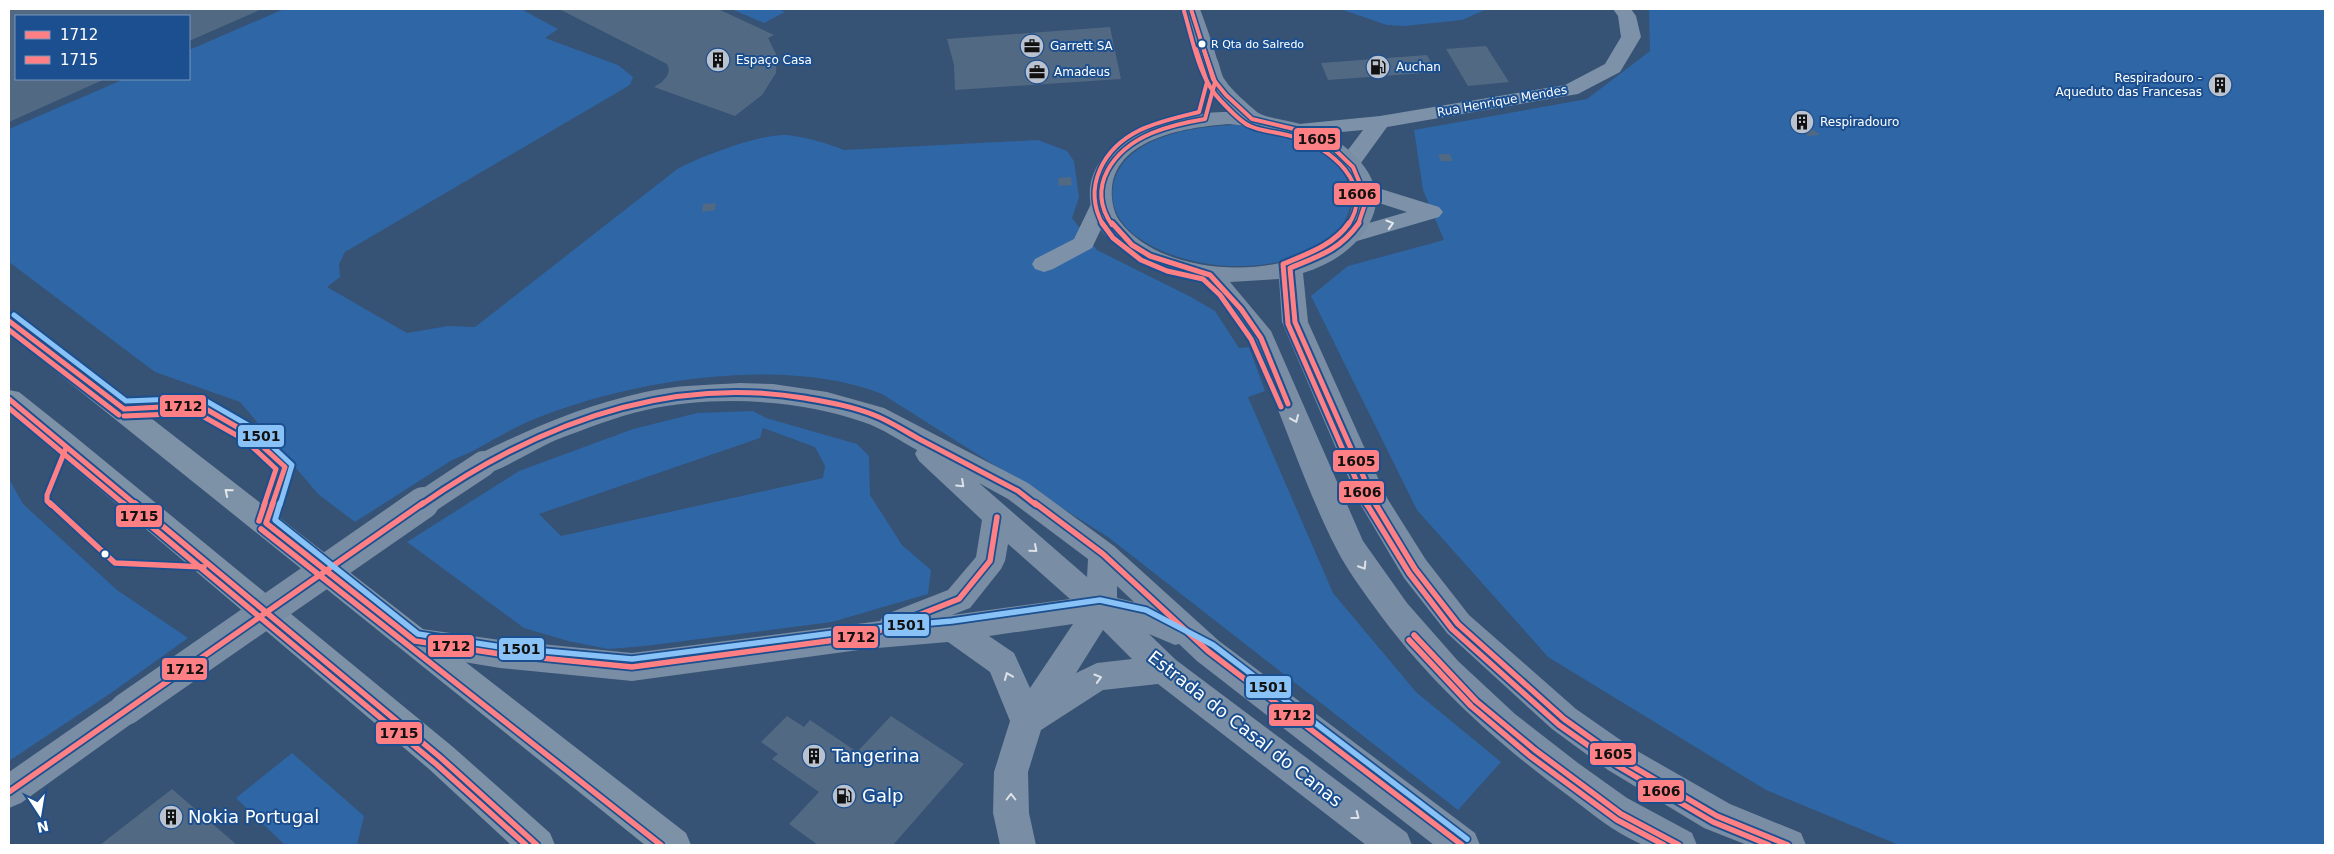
<svg xmlns="http://www.w3.org/2000/svg" width="2334" height="854" viewBox="0 0 2334 854" font-family="'DejaVu Sans',sans-serif">
<style>
.green{fill:#2f66a5;fill-rule:evenodd}
.building{fill:#526984}
.lines{fill:none;stroke-linecap:round;stroke-linejoin:round}
.street{fill:#7d92a8;fill-rule:evenodd}
.secondary{fill:#798da4;fill-rule:evenodd}
.highway{fill:#7e92a7;fill-rule:evenodd}
.secondary-bridge-far1{stroke:#798da4;stroke-width:26}
.secondary-bridge{stroke:#798da4;stroke-width:32}
.bus-1-far1-casing{stroke:#1b4f8f;stroke-width:9}
.bus-1-casing{stroke:#1b4f8f;stroke-width:9}
.bus-2-far1-casing{stroke:#1b4f8f;stroke-width:9}
.bus-2-casing{stroke:#1b4f8f;stroke-width:9}
.bus-3-far2-casing{stroke:#1b4f8f;stroke-width:7}
.bus-3-far1-casing{stroke:#1b4f8f;stroke-width:9}
.bus-3-casing{stroke:#1b4f8f;stroke-width:9}
.bus-4-far2-casing{stroke:#1b4f8f;stroke-width:7}
.bus-4-far1-casing{stroke:#1b4f8f;stroke-width:9}
.bus-4-casing{stroke:#1b4f8f;stroke-width:9}
.bus-5-far1-casing{stroke:#1b4f8f;stroke-width:9}
.bus-5-casing{stroke:#1b4f8f;stroke-width:9}
.bus-1-far1{stroke:#ff8084;stroke-width:5}
.bus-1{stroke:#ff8084;stroke-width:5.5}
.bus-2-far1{stroke:#ff8084;stroke-width:5}
.bus-2{stroke:#ff8084;stroke-width:5.5}
.bus-3-far2{stroke:#ff8084;stroke-width:4}
.bus-3-far1{stroke:#ff8084;stroke-width:5}
.bus-3{stroke:#ff8084;stroke-width:5.5}
.bus-4-far2{stroke:#ff8084;stroke-width:4}
.bus-4-far1{stroke:#ff8084;stroke-width:5}
.bus-4{stroke:#ff8084;stroke-width:5.5}
.bus-5-far1{stroke:#88c2f7;stroke-width:5}
.bus-5{stroke:#88c2f7;stroke-width:5.5}
.oneway{stroke:#e5e9ee}
.oneway2{stroke:#dee2e8}
.oneway3{stroke:#e5e9ed}
.bus-dot{fill:#fff;stroke:#1b4f8f;stroke-width:2}
.labels{text-anchor:middle;stroke-width:4;stroke-linejoin:round;paint-order:stroke}
.far-bus-label{font-size:11px;fill:#fff;stroke:#1b4f8f;text-anchor:start}
.far-poi-label{font-size:12px;fill:#fff;stroke:#1b4f8f;text-anchor:start}
.far-street-label{font-size:12px;fill:#fff;stroke:#1b4f8f}
.near-street-label{font-size:18px;fill:#fff;stroke:#1b4f8f}
.near-poi-label{font-size:18px;fill:#fff;stroke:#1b4f8f;text-anchor:start}
.line-badge{stroke:#1b4f8f;stroke-width:2}
.pale-badge-label{font-size:14px;text-anchor:middle;font-weight:bold;fill:#111}
</style>
<rect width="100%" height="100%" fill="#365274"/>
<!-- green -->
<g class="green">
<path d="M284,9h237l37,20 -13,9 73,27 15,12 -3,8 -285,167 -6,12 1,13 -13,10 80,46 41,-7 27,1 201,-157c21,-13 87,-37 111,-35 19,2 40,8 57,15l194,-10 29,11 7,10 5,36 -7,21 25,32 94,47 24,14 24,37 10,-1 16,44 -17,6 85,196 83,99 85,70 -43,48 -350,-273 -226,-143c-99,-40 -263,-13 -359,30 -24,11 -46,27 -71,36l-97,62 -37,-28 -78,-92 -85,-30 -146,-110v-133l115,-50h65v-29z"/>
<polygon points="731,9 778,9 785,12 764,23"/>
<polygon points="1340,9 1487,9 1462,20 1405,26 1387,25"/>
<polygon points="1649,9 2325,9 2325,845 1899,845 1766,790 1548,657 1417,510 1311,296 1348,266 1444,240 1423,190 1414,130 1587,99 1650,51"/>
<path d="M1236,125c164,15 144,145 -7,141 -41,-1 -124,-25 -116,-79 8,-51 83,-61 123,-62z"/>
<path d="M753,411l13,7 91,26 12,12 1,39 32,50 29,25 -3,24 -96,28 -187,24 -37,3 -40,-8 -44,-13 -117,-86 112,-71 114,-42 64,-16zM763,428l52,19 10,19 -2,12 -262,58 -22,-22 221,-76z"/>
<polygon points="9,479 23,504 117,590 188,638 111,693 9,761"/>
<polygon points="292,753 364,816 357,845 285,845 236,798"/>
</g>
<!-- building -->
<g class="building">
<polygon points="9,9 262,9 189,41 189,16 16,16 16,79 105,79 9,122"/>
<polygon points="559,9 718,9 774,35 768,38 777,56 776,73 762,95 735,116 654,87 662,82 667,76 669,70 667,64"/>
<polygon points="1110,27 1121,79 955,90 954,65 947,39"/>
<polygon points="1486,46 1509,82 1468,86 1446,49"/>
<polygon points="1427,55 1436,72 1328,80 1321,63"/>
<polygon points="2215,81 2224,83 2227,86 2217,86 2212,83"/>
<polygon points="1798,114 1811,128 1820,135 1808,136 1802,129 1805,129 1792,115"/>
<polygon points="1438,154 1450,154 1453,161 1441,161"/>
<polygon points="1071,177 1072,185 1059,186 1058,178"/>
<polygon points="716,203 715,210 702,212 703,204"/>
<polygon points="787,716 804,727 810,720 857,752 891,716 964,764 893,845 818,845 789,824 819,792 772,759 778,754 761,742"/>
<polygon points="172,789 237,845 100,845"/>
</g>
<g class="lines">
<!-- street -->
<g class="street">
<polygon points="1613,9 1631,9 1636,16 1641,37 1620,72 1578,94 1387,127 1358,167 1350,169 1342,167 1339,162 1363,130 1299,136 1291,135 1288,130 1291,125 1299,124 1380,116 1565,85 1605,64 1621,37 1618,16"/>
<polygon points="1365,184 1439,207 1443,212 1439,217 1357,241 1349,243 1341,241 1337,236 1341,231 1407,212 1357,196 1354,191 1357,186"/>
<polygon points="1101,199 1109,201 1112,206 1092,248 1053,269 1044,272 1035,269 1032,264 1035,259 1074,239 1090,206 1093,201"/>
</g>
<!-- secondary -->
<g class="secondary">
<path d="M1182,9h18c6,16 12,33 17,50 3,6 4,16 8,21 8,12 22,23 32,32 7,6 37,9 47,13 36,11 87,50 68,93 -13,29 -40,46 -69,55l5,49 79,176 39,62 43,55 107,94 56,39 98,56 71,29 5,12h-59l-43,-17 -96,-58 -56,-41 -105,-96 -43,-55 -45,-76 -77,-180 -3,-43 -49,3 41,49 92,210 44,62 51,58 57,53 63,49 49,35 65,35 5,12c-15,0 -43,4 -56,-1 -28,-12 -52,-33 -75,-50 -73,-54 -140,-115 -193,-189 -13,-18 -27,-37 -37,-57 -26,-51 -45,-107 -67,-161 -7,-17 -13,-36 -22,-52 -5,-8 -41,-53 -47,-56 -8,-3 -19,-3 -28,-6 -35,-10 -80,-33 -82,-74 -5,-66 94,-89 143,-87l-28,-30zM1229,124c17,2 35,3 52,7 35,10 84,40 69,83 -7,23 -32,37 -53,44 -52,19 -143,11 -178,-38 -6,-9 -8,-22 -7,-33 6,-50 77,-60 117,-63z"/>
<path d="M740,383l33,1 54,8 57,16 144,75 86,63 105,95 256,192 5,12h-46l-237,-184 -18,-17 -4,1 -26,-11 27,26 231,173 5,12h-46l-208,-161 -55,6 -62,40 -13,42 1,41 7,32h-36l-7,-32 1,-41 16,-51 -20,-49 -42,-30 -82,7 -234,32 -132,-13 -85,-14 -11,-4 -5,-9 5,-9 11,-4 85,12 132,13 248,-32 4,-6 64,-25 28,-33 6,-37 -63,-59 -4,-7 2,-4c-17,-9 -35,-22 -54,-28 -64,-23 -150,-27 -217,-12 -31,7 -61,19 -90,30 -17,7 -59,33 -72,34 -3,0 -8,-2 -11,-3l-4,-7 4,-7c55,-28 112,-52 172,-65 31,-7 63,-7 95,-9zM979,483l29,16 80,60 -1,18zM1008,544l62,55 -118,16 18,-7 31,-39 4,-8zM1117,586l17,16 -17,-4zM1073,624l-43,64 -16,-35 -25,-17zM1103,630l29,29 -35,4 -21,10z"/>
<polygon points="126,694 138,699 143,709 138,719 21,803 9,808 9,772 114,699"/>
</g>
<!-- highway -->
<g class="highway">
<polygon points="9,313 18,315 686,833 691,845 645,845 9,334"/>
<polygon points="9,390 19,392 73,435 453,747 550,833 555,845 511,845 429,769 9,413"/>
</g>
<!-- secondary-bridge-far1 -->
<polyline class="secondary-bridge-far1" points="421,505 483,464"/>
<!-- secondary-bridge -->
<polyline class="secondary-bridge" points="126,709 423,503"/>
<!-- bus-1-far1 casing -->
<g class="bus-1-far1-casing">
<g id="bus-1-far1">
<polyline points="9,321 124,409 199,405 249,434 285,467 272,505"/>
<polyline points="9,399 136,505"/>
<path d="M421,505c113,-79 244,-130 383,-107 23,4 48,8 70,17 16,6 32,17 47,25 32,17 65,34 97,51l18,14"/>
</g>
</g>
<!-- bus-1 casing -->
<g class="bus-1-casing">
<g id="bus-1">
<polyline points="135,503 441,758 537,845"/>
<polyline points="273,503 266,523 415,641 500,654 632,667 866,636 959,599 990,561 997,517"/>
<polyline points="1035,503 1103,554 1208,651 1462,845"/>
<polyline points="9,792 423,503"/>
</g>
</g>
<!-- bus-2-far1 casing -->
<g class="bus-2-far1-casing">
<g id="bus-2-far1">
<polyline points="9,330 119,415"/>
<polyline points="9,408 125,505"/>
<polyline points="124,416 197,413 245,440 276,469 264,505"/>
<polyline points="51,505 47,501 47,495 66,448"/>
</g>
</g>
<!-- bus-2 casing -->
<g class="bus-2-casing">
<g id="bus-2">
<polyline points="50,503 115,563 204,567"/>
<polyline points="123,503 436,764 526,845"/>
<polyline points="259,521 265,503"/>
<polyline points="261,529 661,845"/>
</g>
</g>
<!-- bus-3-far2 casing -->
<g class="bus-3-far2-casing">
<g id="bus-3-far2">
<polyline points="1191,9 1213,79 1226,95 1252,119 1298,130 1331,146 1353,167 1364,193 1364,207 1358,225"/>
<path d="M1112,225c-27,-39 2,-76 40,-92 17,-7 35,-11 53,-14l10,-37 -12,-35"/>
</g>
</g>
<!-- bus-3-far1 casing -->
<g class="bus-3-far1-casing">
<g id="bus-3-far1">
<polyline points="1112,223 1132,245 1150,256 1210,275 1241,309 1261,338 1288,404"/>
<path d="M1359,223c-19,27 -40,33 -69,45l5,54 81,183"/>
</g>
</g>
<!-- bus-3 casing -->
<g class="bus-3-casing">
<g id="bus-3">
<polyline points="1375,503 1415,569 1458,624 1564,719 1620,759 1717,816 1788,845"/>
<polyline points="1414,635 1476,701 1535,750 1621,814 1679,845"/>
</g>
</g>
<!-- bus-4-far2 casing -->
<g class="bus-4-far2-casing">
<g id="bus-4-far2">
<path d="M1184,11c9,30 15,68 37,90 8,8 19,21 29,25 13,6 30,6 44,11 36,10 82,48 54,88"/>
<path d="M1103,225c-21,-38 0,-77 37,-95 19,-9 39,-13 59,-18l8,-30 -11,-33"/>
</g>
</g>
<!-- bus-4-far1 casing -->
<g class="bus-4-far1-casing">
<g id="bus-4-far1">
<polyline points="1102,223 1113,238 1141,260 1167,271 1203,279 1220,295 1251,339 1281,407"/>
<path d="M1349,223c-15,22 -42,31 -66,41l5,60 79,181"/>
</g>
</g>
<!-- bus-4 casing -->
<g class="bus-4-casing">
<g id="bus-4">
<polyline points="1366,503 1409,573 1452,629 1559,725 1616,765 1713,822 1769,845"/>
<polyline points="1409,640 1471,706 1530,756 1617,820 1664,845"/>
</g>
</g>
<!-- bus-5-far1 casing -->
<g class="bus-5-far1-casing">
<polyline id="bus-5-far1" points="14,315 126,401 201,398 253,428 292,465 280,505"/>
</g>
<!-- bus-5 casing -->
<g class="bus-5-casing">
<polyline id="bus-5" points="280,503 275,520 418,634 501,647 632,659 865,629 952,621 1100,600 1146,610 1213,645 1467,839"/>
</g>
<!-- bus-1-far1 -->
<use href="#bus-1-far1" class="bus-1-far1"/>
<!-- bus-1 -->
<use href="#bus-1" class="bus-1"/>
<!-- bus-2-far1 -->
<use href="#bus-2-far1" class="bus-2-far1"/>
<!-- bus-2 -->
<use href="#bus-2" class="bus-2"/>
<!-- bus-3-far2 -->
<use href="#bus-3-far2" class="bus-3-far2"/>
<!-- bus-3-far1 -->
<use href="#bus-3-far1" class="bus-3-far1"/>
<!-- bus-3 -->
<use href="#bus-3" class="bus-3"/>
<!-- bus-4-far2 -->
<use href="#bus-4-far2" class="bus-4-far2"/>
<!-- bus-4-far1 -->
<use href="#bus-4-far1" class="bus-4-far1"/>
<!-- bus-4 -->
<use href="#bus-4" class="bus-4"/>
<!-- bus-5-far1 -->
<use href="#bus-5-far1" class="bus-5-far1"/>
<!-- bus-5 -->
<use href="#bus-5" class="bus-5"/>
</g>
<!-- one-way arrows -->
<defs><path id="oneway-chevron" d="M-2-3.5L2.5 0L-2 3.5" fill="none" stroke-width="1.6" stroke-linecap="round" stroke-linejoin="round" transform="scale(1.25)"/></defs>
<use class="oneway" href="#oneway-chevron" transform="translate(1390 224) rotate(-16)"/>
<g class="oneway2">
<use href="#oneway-chevron" transform="translate(1295 419) rotate(67)"/>
<use href="#oneway-chevron" transform="translate(961 484) rotate(43)"/>
<use href="#oneway-chevron" transform="translate(1034 549) rotate(41)"/>
<use href="#oneway-chevron" transform="translate(1363 566) rotate(58)"/>
<use href="#oneway-chevron" transform="translate(1008 676) rotate(-112)"/>
<use href="#oneway-chevron" transform="translate(1098 678) rotate(-17)"/>
<use href="#oneway-chevron" transform="translate(1011 797) rotate(-90)"/>
<use href="#oneway-chevron" transform="translate(1356 816) rotate(37)"/>
</g>
<use class="oneway3" href="#oneway-chevron" transform="translate(228 492) rotate(-141)"/>
<!-- icons -->
<defs>
<g id="office-disc" transform="scale(1.25)"><circle r="9.5" fill="#b9c2ce" stroke="#1b4f8f"/><path d="M-6-3h4V-5.5h4V-3h4V5H-6ZM-1-4.5V-3h2v-1.5ZM-6 0V1H6V0Z" fill="#111"/></g>
<g id="building-disc" transform="scale(1.25)"><circle r="9.5" fill="#b9c2ce" stroke="#1b4f8f"/><path d="M-4-6H4V6H1V3H-1V6H-4ZM-2.5-4.3h1.7v1.8h-1.7ZM.8-4.3h1.7v1.8H.8ZM-2.5-1h1.7V.8h-1.7ZM.8-1h1.7V.8H.8Z" fill="#111"/></g>
<g id="fuel-disc" transform="scale(1.25)"><circle r="9.5" fill="#b9c2ce" stroke="#1b4f8f"/><path d="M-5.5-6h7V0h2V4h1.3V-2.5L3-4.5l.8-.8L6-3V5H2.5V1h-1V6h-7ZM-4.2-4.7v3.2H.2V-4.7Z" fill="#111"/></g>
</defs>
<g fill-rule="evenodd">
<use href="#office-disc" x="1032" y="46"/>
<use href="#building-disc" x="718" y="60"/>
<use href="#fuel-disc" x="1378" y="67"/>
<use href="#office-disc" x="1037" y="72"/>
<use href="#building-disc" x="2220" y="85"/>
<use href="#building-disc" x="1802" y="122"/>
<use href="#building-disc" x="814" y="756"/>
<use href="#fuel-disc" x="844" y="796"/>
<use href="#building-disc" x="171" y="817"/>
</g>
<!-- markers -->
<g class="bus-dot">
<circle cx="1202" cy="44" r="4.5"/>
<circle cx="105" cy="554" r="4.5"/>
</g>
<g class="labels">
<!-- far-bus labels -->
<g class="far-bus-label">
<text x="1211" y="48">R Qta do Salredo</text>
</g>
<!-- far-poi labels -->
<g class="far-poi-label">
<text x="1050" y="50">Garrett SA</text>
<text x="736" y="64">Espaço Casa</text>
<text x="1396" y="71">Auchan</text>
<text x="1054" y="76">Amadeus</text>
<text x="2202" y="82" text-anchor="end">Respiradouro -<tspan x="2202" dy="14">Aqueduto das Francesas</tspan></text>
<text x="1820" y="126">Respiradouro</text>
</g>
<!-- far-street labels -->
<g class="far-street-label">
<text transform="translate(1502 101) rotate(-10)" y="4">Rua Henrique Mendes</text>
</g>
<!-- near-street labels -->
<g class="near-street-label">
<text transform="translate(1245 729) rotate(38)" y="6">Estrada do Casal do Canas</text>
</g>
<!-- near-poi labels -->
<g class="near-poi-label">
<text x="832" y="762">Tangerina</text>
<text x="862" y="802">Galp</text>
<text x="188" y="823">Nokia Portugal</text>
</g>
</g>
<g class="line-badge">
<rect x="1293" y="127" width="48" height="24" rx="5" fill="#ff8084"/>
<rect x="1333" y="182" width="48" height="24" rx="5" fill="#ff8084"/>
<rect x="159" y="394" width="48" height="24" rx="5" fill="#ff8084"/>
<rect x="237" y="424" width="48" height="24" rx="5" fill="#88c2f7"/>
<rect x="1332" y="449" width="48" height="24" rx="5" fill="#ff8084"/>
<rect x="1338" y="480" width="47" height="24" rx="5" fill="#ff8084"/>
<rect x="115" y="504" width="48" height="24" rx="5" fill="#ff8084"/>
<rect x="883" y="613" width="47" height="24" rx="5" fill="#88c2f7"/>
<rect x="832" y="625" width="47" height="24" rx="5" fill="#ff8084"/>
<rect x="427" y="634" width="48" height="24" rx="5" fill="#ff8084"/>
<rect x="498" y="637" width="47" height="24" rx="5" fill="#88c2f7"/>
<rect x="161" y="657" width="47" height="24" rx="5" fill="#ff8084"/>
<rect x="1245" y="675" width="47" height="24" rx="5" fill="#88c2f7"/>
<rect x="1268" y="703" width="47" height="24" rx="5" fill="#ff8084"/>
<rect x="375" y="721" width="48" height="24" rx="5" fill="#ff8084"/>
<rect x="1589" y="742" width="48" height="24" rx="5" fill="#ff8084"/>
<rect x="1637" y="779" width="48" height="24" rx="5" fill="#ff8084"/>
</g>
<g class="pale-badge-label">
<text x="1317" y="144">1605</text>
<text x="1357" y="199">1606</text>
<text x="183" y="411">1712</text>
<text x="261" y="441">1501</text>
<text x="1356" y="466">1605</text>
<text x="1362" y="497">1606</text>
<text x="139" y="521">1715</text>
<text x="906" y="630">1501</text>
<text x="856" y="642">1712</text>
<text x="451" y="651">1712</text>
<text x="521" y="654">1501</text>
<text x="185" y="674">1712</text>
<text x="1268" y="692">1501</text>
<text x="1292" y="720">1712</text>
<text x="399" y="738">1715</text>
<text x="1613" y="759">1605</text>
<text x="1661" y="796">1606</text>
</g>
<!-- border -->
<rect width="2334" height="854" fill="none" stroke="#ffffff" stroke-width="20"/>
<!-- legend -->
<rect x="15" y="15" width="175" height="65" fill="#1b4f8f" stroke="#7695bc"/>
<rect x="25" y="31" width="25" height="8" fill="#ff8084" stroke="#7695bc"/>
<text x="60" y="40" font-size="15" fill="#ffffff">1712</text>
<rect x="25" y="56" width="25" height="8" fill="#ff8084" stroke="#7695bc"/>
<text x="60" y="65" font-size="15" fill="#ffffff">1715</text>
<!-- north arrow -->
<g transform="translate(40 814) rotate(168)" stroke="#1b4f8f" stroke-width="4" paint-order="stroke">
<path d="M0-4L9 19L0 12L-9 19Z" fill="#ffffff"/>
<text y="-8" font-size="14" font-weight="bold" text-anchor="middle" fill="#ffffff">N</text>
</g>
</svg>
